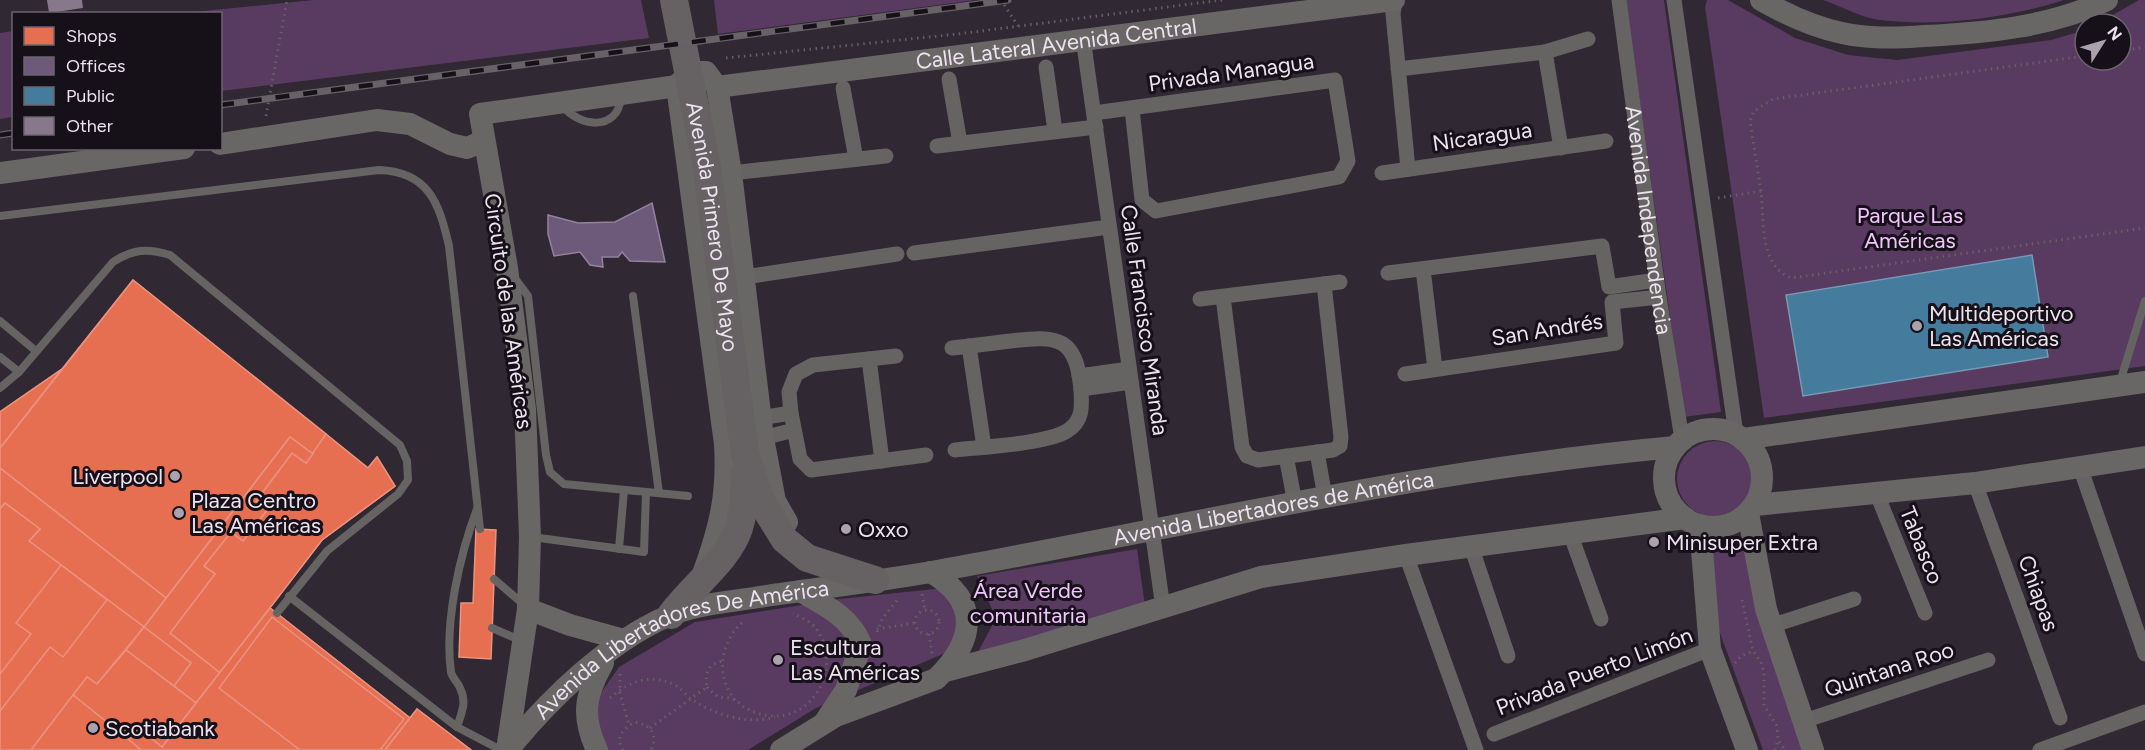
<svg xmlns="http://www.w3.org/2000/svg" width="2145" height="750" viewBox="0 0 2145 750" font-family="Figtree,sans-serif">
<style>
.green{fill:#593a61}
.shops{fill:#e76f51;stroke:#e99280;stroke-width:1.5}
.offices{fill:#6d597a;stroke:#93829d;stroke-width:1.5}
.public{fill:#457b9d;stroke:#779ab6;stroke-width:1.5}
.building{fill:#87788b}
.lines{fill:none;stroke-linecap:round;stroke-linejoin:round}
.path{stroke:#656063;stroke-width:3;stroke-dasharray:1.5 4.5;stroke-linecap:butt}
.lane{stroke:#666462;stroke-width:8}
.street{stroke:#666462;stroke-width:15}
.secondary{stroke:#696666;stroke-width:22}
.highway{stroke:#666162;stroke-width:28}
.rail-casing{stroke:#666266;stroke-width:7}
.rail{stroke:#161018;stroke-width:4.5;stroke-dasharray:14;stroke-linecap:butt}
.poi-dot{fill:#aba2ad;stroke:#161018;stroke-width:2}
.labels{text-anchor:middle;stroke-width:6;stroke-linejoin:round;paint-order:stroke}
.street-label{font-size:22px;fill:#ede3ef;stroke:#161018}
.park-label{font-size:22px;fill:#f2c5fe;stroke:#161018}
.poi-label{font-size:22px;fill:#ede3ef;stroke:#161018;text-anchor:start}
</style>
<rect width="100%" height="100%" fill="#302832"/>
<!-- green -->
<g class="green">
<polygon points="314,0 641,0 649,38 221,91 220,14 184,13"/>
<polygon points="714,0 976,0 718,34"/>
<polygon points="1626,0 1664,0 1721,412 1684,417"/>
<polygon points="1707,0 1728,0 1795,38 1848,55 1897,60 2051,40 2085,30 2085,60 2121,60 2121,24 2097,24 2139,0 2145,0 2145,366 1764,418 1705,7"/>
<path d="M1823,0h241c-56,18 -125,27 -184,20 -18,-2 -39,-14 -57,-20z"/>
<polygon points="13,31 13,117 0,119 0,33"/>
<circle cx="1715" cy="479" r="38"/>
<polygon points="1738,541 1750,541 1804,750 1763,750 1717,625 1707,545 1725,546 1727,551 1738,547"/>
<polygon points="1137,549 1145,606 977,654 996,618 977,576"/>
<polygon points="944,588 964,605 957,648 816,708 748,750 604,750 589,710 619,667 695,622 839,599"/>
</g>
<!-- shops -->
<g class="shops">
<polygon points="133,280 368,468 377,457 395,486 322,540 162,747 139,728 129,740 141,750 0,750 0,412 62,369"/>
<polygon points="133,280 326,434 313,454 290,437 166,598 0,468 0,448"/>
<polygon points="62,369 0,448 0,412"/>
<polygon points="326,434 368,468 377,457 395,486 322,540 220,673 170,633 215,574 204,566 231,532 243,541 267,510 256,501 292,453 306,463"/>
<polygon points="290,437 313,454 306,463 292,453 256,501 267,510 243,541 231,532 204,566 215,574 170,633 220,673 196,703 174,686 191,663 144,627"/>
<polygon points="0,468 166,598 144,627 29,541 40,529 5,503 0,509"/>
<polygon points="5,503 40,529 29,541 144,627 97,684 87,677 31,750 0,750 0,509"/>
<polygon points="476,529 496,530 491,659 459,657 461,603 473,603"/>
<polygon points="61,565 107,600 63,657 50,647 0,711 0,674 31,634 16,623"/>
<polygon points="270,608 410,718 417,709 471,750 141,750 129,740 139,728 162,747"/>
<polygon points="270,608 410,718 385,750 141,750 129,740 139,728 162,747"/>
<polygon points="272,617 404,719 380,750 300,750 219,688"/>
<polygon points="144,627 191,663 174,686 126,650"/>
<polygon points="126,650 196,703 162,747 139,728 129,740 73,695 87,677 97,684"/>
<polygon points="73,695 129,740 141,750 31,750"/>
<polygon points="417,709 471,750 385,750"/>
</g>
<!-- offices -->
<polygon class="offices" points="652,203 665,262 630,261 622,252 618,257 602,257 603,267 590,265 580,252 554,256 548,234 548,215 578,223 615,222"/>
<!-- public -->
<polygon class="public" points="2032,255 2048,357 1803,396 1786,295"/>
<!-- building -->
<polygon class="building" points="47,0 82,0 83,8 49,13"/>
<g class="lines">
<!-- path -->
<g class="path">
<polyline points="1001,0 1018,26"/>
<polyline points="2121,51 2145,47"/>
<polyline points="726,58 958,34 1222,0"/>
<polyline points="266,116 287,0"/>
<polyline points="1761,191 1750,121 1754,111 1773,99 2085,56"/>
<path d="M1718,198l43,-7c3,29 -2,74 30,87l354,-50"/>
<polyline points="922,594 925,610"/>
<polyline points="1742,600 1753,651 1761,662 1764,673 1764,705 1777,726 1778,740 1785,750"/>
<circle cx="927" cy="622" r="12"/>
<polyline points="877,629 914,623"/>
<polyline points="877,632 882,619 899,598"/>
<polyline points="929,634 932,654"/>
<polyline points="1735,663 1741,656 1753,651"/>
<polyline points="620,674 620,693 629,725"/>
<path d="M707,687c15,16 14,7 28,13 3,1 5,4 7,6 9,6 24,11 36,10 44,-3 64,-60 35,-91 -5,-5 -14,-8 -20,-12"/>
<path d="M610,698c18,-16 39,-25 63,-14 7,3 12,10 18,15 24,16 56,26 84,18"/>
<path d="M735,700c-20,-25 -15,-59 9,-79"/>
<path d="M650,728l57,-41c-2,-14 0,-22 15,-26"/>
<path d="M623,750c-8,-12 0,-22 12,-28 15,3 24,12 16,28"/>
<polyline points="1775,750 1778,740"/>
</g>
<!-- lane -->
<g class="lane">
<path d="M563,106c16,21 54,26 58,-8"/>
<path d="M0,216l379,-46c50,2 60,33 70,76l31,283"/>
<polyline points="516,280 528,296 546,455 550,472 564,484 688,496"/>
<polyline points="633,296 659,493"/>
<polyline points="0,321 36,351"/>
<polyline points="0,357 19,372"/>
<polyline points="2120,382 2145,301"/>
<path d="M0,388l19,-16 94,-110c20,-13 34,-14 57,-7l230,190 7,16 1,19 -10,14 -71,57 -50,62"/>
<polyline points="532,537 644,552 646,492"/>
<polyline points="619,549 624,490"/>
<polyline points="494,579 523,604"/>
<polyline points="289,596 457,727 501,750"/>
<polyline points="492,628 522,641"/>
<path d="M457,727c5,-15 10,-25 3,-39 -2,-6 -8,-10 -9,-16 -7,-49 9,-118 26,-163"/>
</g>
<!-- street -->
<g class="street">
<polyline points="1395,0 1393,14 1408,169"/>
<path id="s1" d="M1619,0l40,297 23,142"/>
<polyline points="1674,0 1736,434"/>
<polyline points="1083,38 1163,608"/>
<polyline points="1545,52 1561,148"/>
<polyline points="1046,67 1055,131"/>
<polyline points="1398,69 1545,52 1588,39"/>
<polyline points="949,79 960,143"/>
<polyline points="843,88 856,159"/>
<polyline points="1094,113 1335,80 1348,161 1339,177 1156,211 1142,200 1132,109"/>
<polyline points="937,146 1096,127"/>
<polyline points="731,173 886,156"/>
<polyline points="1382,173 1606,141"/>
<polyline points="914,253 1109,227"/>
<polyline points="1423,269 1435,369"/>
<polyline points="1388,273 1602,246 1609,287 1656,280"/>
<polyline points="745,277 897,254"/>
<polyline points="1223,297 1242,447 1247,456 1258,460 1333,450 1340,446 1341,437 1324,284"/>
<polyline points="1200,299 1340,282"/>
<polyline points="969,346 984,447"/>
<path d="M952,348c20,-2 40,-5 59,-7 47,-6 66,-4 70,50 1,16 2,30 -14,40 -22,13 -84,16 -112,19"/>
<polyline points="896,356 813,365 796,374 789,392 791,413 800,459 811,470 926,455"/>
<polyline points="869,359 882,461"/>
<polyline points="1405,374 1616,343 1612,302 1659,297"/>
<polyline points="1079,376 1129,369"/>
<polyline points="1081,389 1131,382"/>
<polyline points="760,418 791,413"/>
<polyline points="763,438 794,430"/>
<polyline points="1317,452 1325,497"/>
<polyline points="1286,456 1295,503"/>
<polyline points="2080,467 2145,654"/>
<polyline points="1975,483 2060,718"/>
<polyline points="1877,494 1925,613"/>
<polyline points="1570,533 1601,619"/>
<polyline points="1471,546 1508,656"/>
<polyline points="1406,555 1476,750"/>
<polyline points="1771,626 1854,599"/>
<polyline points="1804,721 1988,660"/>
<polyline points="1494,734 1710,649"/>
<polyline points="2040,750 2145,712"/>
</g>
<!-- secondary -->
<g class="secondary">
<path d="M1761,0c26,15 52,27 81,33 27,6 54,5 82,3 63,-3 126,-9 183,-36"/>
<path id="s2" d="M717,87l677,-87"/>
<polyline points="220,144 377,120 410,124 450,144 467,148 483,141"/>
<polyline points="0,173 184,148"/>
<circle cx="1713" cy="478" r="49"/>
<polyline points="1743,439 2145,382"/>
<polyline points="1755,505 1975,483 2145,457"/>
<polyline points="1748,513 1766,609 1813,750"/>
<polyline points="1700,525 1710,649 1747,750"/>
<path d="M703,574c17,-47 25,-79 22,-130l-48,-358c8,-10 15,-15 29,-14l11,15 14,86 32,265 12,63 12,21"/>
<path d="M800,591c25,14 50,26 61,53l-15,46 -22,33"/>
<polyline points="528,609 570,625 624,640"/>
<polyline points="945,671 1025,650 1261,577 1406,555 1685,518"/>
<polyline points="507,750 528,609 530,537 525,409 507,268 480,114 677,86"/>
<path id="s3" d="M508,750c41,-51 100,-108 160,-134 28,-12 61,-14 91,-19 61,-9 123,-16 183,-27 244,-44 486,-101 733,-123"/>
<path d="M597,750c-16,-34 -12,-55 6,-87"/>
<path d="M781,750l55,-34 100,-37c39,-38 45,-77 -5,-107"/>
</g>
<!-- highway -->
<g class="highway">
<path id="s4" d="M674,0l33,168 38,285 15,47 25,40 22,18 68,22"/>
<path d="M671,615c21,-29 57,-54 68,-87 6,-19 5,-37 6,-55"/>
</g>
<!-- rail casing -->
<g class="rail-casing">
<g id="rail">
<polyline points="220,105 1008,0"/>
<polyline points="0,135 14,133"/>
</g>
</g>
<!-- rail -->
<use href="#rail" class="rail"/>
</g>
<!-- markers -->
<g class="poi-dot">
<circle cx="1917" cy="326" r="6"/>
<circle cx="175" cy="476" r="6"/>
<circle cx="179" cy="513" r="6"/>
<circle cx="846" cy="529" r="6"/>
<circle cx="1654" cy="542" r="6"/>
<circle cx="778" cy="660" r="6"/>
<circle cx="93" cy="728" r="6"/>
</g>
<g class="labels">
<!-- street labels -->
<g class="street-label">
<text dy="8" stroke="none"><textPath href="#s2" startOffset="342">Calle Lateral Avenida Central</textPath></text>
<text transform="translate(1231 72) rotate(-8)" y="8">Privada Managua</text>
<text transform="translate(1482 136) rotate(-8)" y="8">Nicaragua</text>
<text dy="8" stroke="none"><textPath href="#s1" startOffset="222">Avenida Independencia</textPath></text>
<text dy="8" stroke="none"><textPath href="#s4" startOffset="230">Avenida Primero De Mayo</textPath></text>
<text transform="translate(509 311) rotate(82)" y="8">Circuito de las Américas</text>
<text transform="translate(1145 320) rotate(82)" y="8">Calle Francisco Miranda</text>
<text transform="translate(1547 329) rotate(-9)" y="8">San Andrés</text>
<text dy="8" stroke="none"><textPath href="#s3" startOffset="826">Avenida Libertadores de América</textPath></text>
<text transform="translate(1922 545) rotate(68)" y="8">Tabasco</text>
<text transform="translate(2039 593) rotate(70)" y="8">Chiapas</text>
<text dy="8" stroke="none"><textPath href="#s3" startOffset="210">Avenida Libertadores De América</textPath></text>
<text transform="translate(1889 669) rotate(-18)" y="8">Quintana Roo</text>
<text transform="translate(1594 671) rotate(-21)" y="8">Privada Puerto Limón</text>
</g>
<!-- park labels -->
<g class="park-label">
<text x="1910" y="223">Parque Las<tspan x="1910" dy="25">Américas</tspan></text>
<text x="1028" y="598">Área Verde<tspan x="1028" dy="25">comunitaria</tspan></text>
</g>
<!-- poi labels -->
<g class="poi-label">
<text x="1929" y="321">Multideportivo<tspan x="1929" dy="25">Las Américas</tspan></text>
<text x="163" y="484" text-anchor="end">Liverpool</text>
<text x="191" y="508">Plaza Centro<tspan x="191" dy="25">Las Américas</tspan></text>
<text x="858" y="537">Oxxo</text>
<text x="1666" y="550">Minisuper Extra</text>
<text x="790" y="655">Escultura<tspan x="790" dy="25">Las Américas</tspan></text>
<text x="105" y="736">Scotiabank</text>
</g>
</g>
<!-- legend -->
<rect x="12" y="12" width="210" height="138" fill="#161018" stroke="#6c646e" stroke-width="1.5"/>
<rect x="24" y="27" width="30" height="18" fill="#e76f51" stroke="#6c646e" stroke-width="1.5"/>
<text x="66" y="42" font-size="18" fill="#ede3ef">Shops</text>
<rect x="24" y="57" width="30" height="18" fill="#6d597a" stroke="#6c646e" stroke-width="1.5"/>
<text x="66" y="72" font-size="18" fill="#ede3ef">Offices</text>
<rect x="24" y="87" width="30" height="18" fill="#457b9d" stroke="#6c646e" stroke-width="1.5"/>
<text x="66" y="102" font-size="18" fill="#ede3ef">Public</text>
<rect x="24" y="117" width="30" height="18" fill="#87788b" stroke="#6c646e" stroke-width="1.5"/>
<text x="66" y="132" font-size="18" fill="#ede3ef">Other</text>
<!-- north arrow -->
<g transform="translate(2103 42) rotate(53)"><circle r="28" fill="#161018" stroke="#6c646e" stroke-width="1.5"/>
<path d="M0-4.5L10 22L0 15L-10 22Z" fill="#aba2ad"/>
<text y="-9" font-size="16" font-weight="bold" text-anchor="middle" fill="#ede3ef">N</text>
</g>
</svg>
